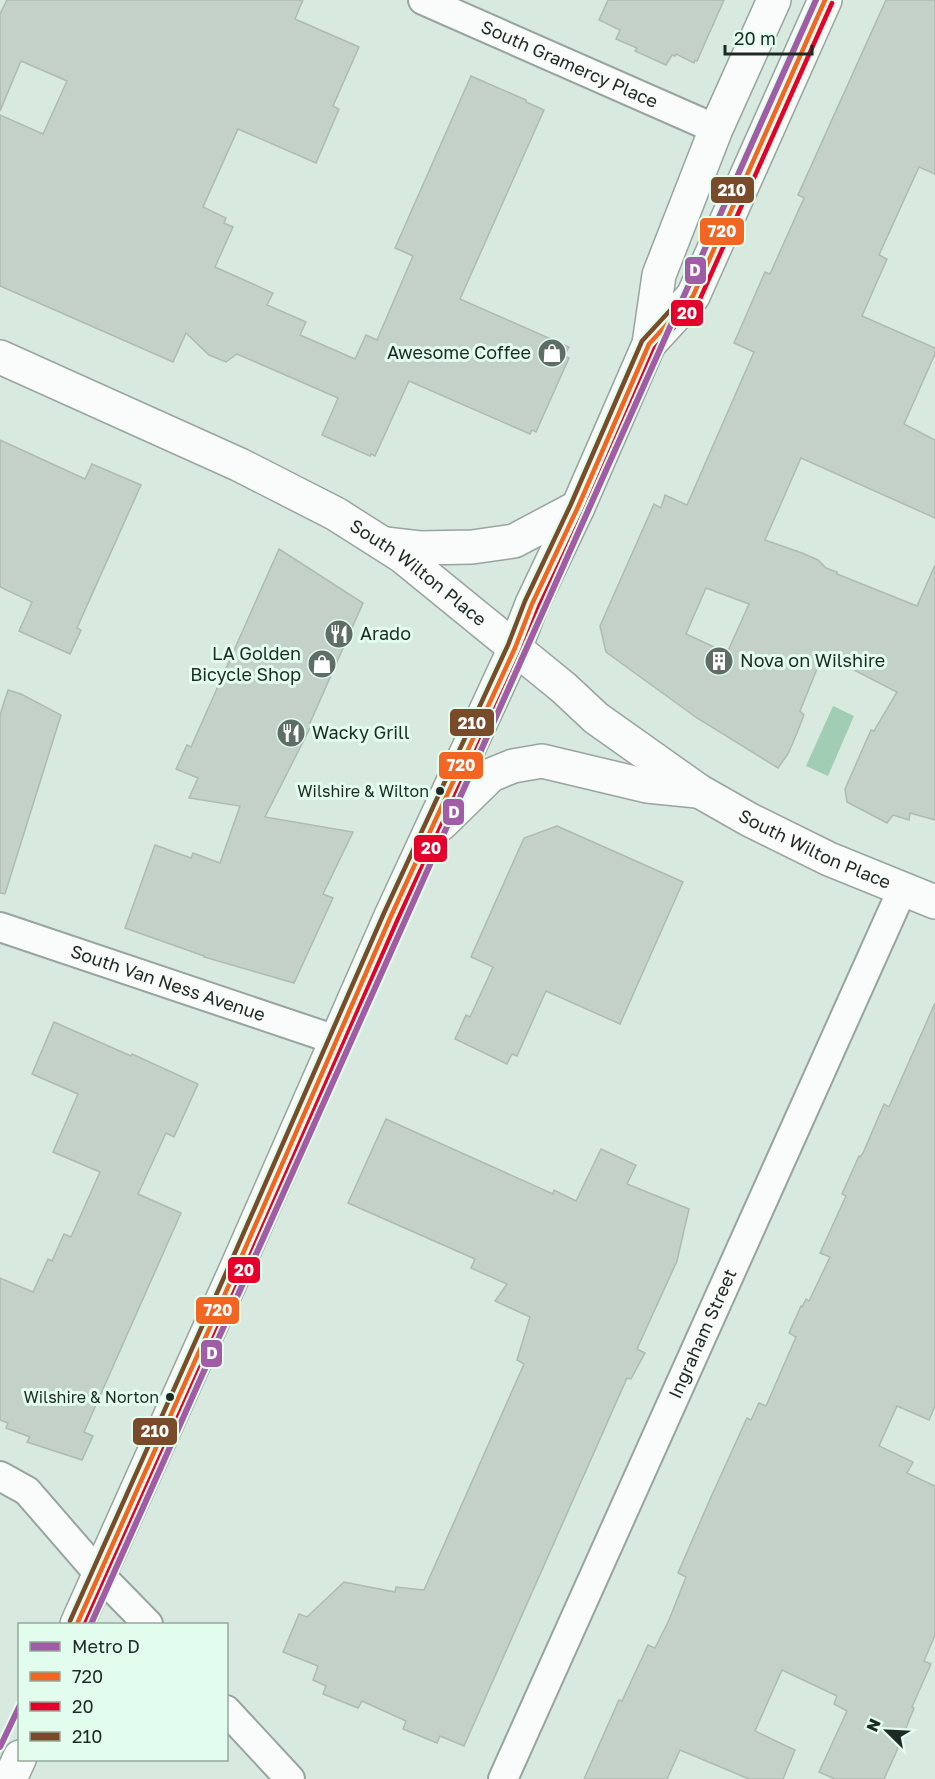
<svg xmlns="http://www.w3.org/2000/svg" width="935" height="1779" viewBox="0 0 935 1779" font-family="'Golos Text',sans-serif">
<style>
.water{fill:#a2cdb5}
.building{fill:#c3d1c9;stroke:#adbbb2;stroke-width:1.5;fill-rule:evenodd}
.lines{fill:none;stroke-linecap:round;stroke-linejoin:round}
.minor-casing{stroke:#97a59c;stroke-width:32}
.major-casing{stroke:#97a59c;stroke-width:36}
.minor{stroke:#f9fcfa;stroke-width:28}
.major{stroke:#f9fcfa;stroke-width:33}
.bus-1-casing{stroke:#e2fded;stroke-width:9}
.bus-2-casing{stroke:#e2fded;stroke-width:9}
.bus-3-casing{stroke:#e2fded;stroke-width:9}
.bus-1{stroke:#f26522;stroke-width:4.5}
.bus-2{stroke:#e4002b;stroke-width:4.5}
.bus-3{stroke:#7a4b2a;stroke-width:4.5}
.metro-1-casing{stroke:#e2fded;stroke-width:10}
.metro-1{stroke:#a05da5;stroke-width:6}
.bus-dot{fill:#1d2a23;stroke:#e2fded;stroke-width:2}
.labels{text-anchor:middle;stroke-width:6;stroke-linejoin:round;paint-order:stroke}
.bus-label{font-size:16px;fill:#1d2a23;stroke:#e2fded;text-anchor:end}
.street-label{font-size:18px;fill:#1d2a23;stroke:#e2fded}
.poi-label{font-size:18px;fill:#1d2a23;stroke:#e2fded;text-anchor:start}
.line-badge{stroke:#e2fded;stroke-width:2}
.badge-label{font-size:16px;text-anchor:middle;font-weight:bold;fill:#fff}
</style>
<rect width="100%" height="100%" fill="#d8eadf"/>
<!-- water -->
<polygon class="water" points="833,706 854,716 828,776 806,766"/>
<!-- building -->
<g class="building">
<polygon points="7,0 303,0 295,19 359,47 333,106 339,109 316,163 238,129 203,207 226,218 224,223 233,227 215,267 273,293 267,305 306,322 300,335 355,359 366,335 377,340 413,256 395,248 471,76 526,100 526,102 544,110 460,299 569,347 564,356 569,358 536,432 532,430 530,434 409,381 375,456 371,454 370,456 322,435 338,398 237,354 226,362 209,355 186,333 173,362 0,286 0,115 43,134 67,81 21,61 0,111 0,14"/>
<polygon points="608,0 724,0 697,61 695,60 694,63 676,54 675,56 672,55 666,65 635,51 637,48 616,39 620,30 599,20"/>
<path d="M886,0h49v174l-16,-7 -40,88 8,4 -25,57 73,32v6l-31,70 31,16v78l-134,-60 -36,82 37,13 16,7 8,8 11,4v2l80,32 18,-41v255l-25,-7 -1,7 -16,-5 -6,8 -40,-21 -2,-13 26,-59 3,1 23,-39 -74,-38 -23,57 4,4 -7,18 -9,21 -10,14 -81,-50 -91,-66 -6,-26 54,-122 7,4 4,-13 22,10 67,-153 -20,-9 31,-71 5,2 34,-76 -6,-3zM706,588l43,16 -22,49 -41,-19z"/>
<polygon points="0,440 85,479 92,464 141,485 77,628 81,630 70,654 19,631 32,602 0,587"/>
<polygon points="279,549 363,603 310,723 312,724 265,817 353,832 323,894 333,898 294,983 204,957 204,956 125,928 155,845 191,858 193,853 220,863 240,806 189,798 198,778 176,769 187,745 191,747"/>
<polygon points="8,690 21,694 61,715 5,894 0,893 0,715"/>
<polygon points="557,826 683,882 620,1024 546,991 517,1056 512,1054 507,1064 455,1039 466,1015 470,1017 493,967 471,957 524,838"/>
<polygon points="935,1003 935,1406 929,1420 897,1406 879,1446 913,1462 907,1473 935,1486 935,1635 924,1661 931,1664 912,1707 914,1708 895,1755 884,1779 835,1779 819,1772 847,1711 834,1704 837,1696 782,1670 755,1731 795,1750 783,1779 749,1779 680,1750 667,1779 584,1779 619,1700 622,1701 648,1645 655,1648 669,1620 686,1577 678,1573 711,1497 747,1418 751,1420 759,1403 766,1406 796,1337 789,1333 801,1306 802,1307 806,1299 809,1301 830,1257 820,1253 846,1196 842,1194 859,1156 860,1157 863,1153 884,1104 889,1107"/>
<polygon points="54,1022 131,1056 132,1054 198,1084 174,1137 166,1133 138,1194 181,1213 84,1432 93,1436 82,1460 27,1442 30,1437 6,1428 8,1423 0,1420 0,1278 33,1292 48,1259 52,1261 64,1234 71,1237 100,1172 53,1152 78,1094 32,1074"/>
<polygon points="386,1119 553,1194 554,1190 576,1201 601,1149 636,1165 627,1184 689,1209 677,1261 637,1349 645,1353 631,1379 627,1378 464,1746 440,1736 437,1743 403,1729 406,1721 362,1701 358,1708 323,1694 326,1686 313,1680 318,1666 283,1652 299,1614 307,1617 344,1582 395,1592 396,1587 424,1590 524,1364 517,1360 530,1317 495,1301 507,1284 471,1268 475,1259 348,1203"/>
</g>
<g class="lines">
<!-- minor casing -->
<g class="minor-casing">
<g id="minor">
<path id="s1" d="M423,0l293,129"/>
<path id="s2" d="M0,927l336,113"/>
<polyline points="0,1476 27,1491 99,1574 148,1624"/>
<polyline points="226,1710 290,1779"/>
<path id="s3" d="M503,1779l400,-891"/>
</g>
</g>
<!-- major casing -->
<g class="major-casing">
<g id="major">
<polyline points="649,344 693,296 825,0"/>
<path id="s4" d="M0,357l240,108 96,49 66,42 162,132 32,30 103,73 51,29 79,39 106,43"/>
<polyline points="385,544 420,548 472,547 514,541 578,507"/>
<polyline points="441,824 491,775 513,766 542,761 647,786 697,791"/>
<polyline points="77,1624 237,1267 391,916 515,648 532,604 578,507 649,344 659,275 716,129 774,0"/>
<polyline points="10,1779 20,1757"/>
</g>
</g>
<!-- minor -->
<use href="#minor" class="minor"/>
<!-- major -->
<use href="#major" class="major"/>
<!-- bus-1 casing -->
<g class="bus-1-casing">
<polyline id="bus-1" points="77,1624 237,1267 391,916 515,648 532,604 578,507 649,344 693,296 825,0"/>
</g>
<!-- bus-2 casing -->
<g class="bus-2-casing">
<polyline id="bus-2" points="85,1624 244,1270 398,919 522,651 539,607 585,510 655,348 700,299 832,3"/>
</g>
<!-- bus-3 casing -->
<g class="bus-3-casing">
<polyline id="bus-3" points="70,1621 230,1264 384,913 508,645 525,601 571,504 642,341 687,292 817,0"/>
</g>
<!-- bus-1 -->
<use href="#bus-1" class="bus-1"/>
<!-- bus-2 -->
<use href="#bus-2" class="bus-2"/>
<!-- bus-3 -->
<use href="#bus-3" class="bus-3"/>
<!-- metro-1 casing -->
<g class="metro-1-casing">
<g id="metro-1">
<polyline points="91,1624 816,0"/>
<polyline points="0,1747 20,1705"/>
</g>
</g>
<!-- metro-1 -->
<use href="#metro-1" class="metro-1"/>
</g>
<!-- icons -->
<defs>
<g id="shop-disc" transform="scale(1.5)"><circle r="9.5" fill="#5e6d65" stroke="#e2fded"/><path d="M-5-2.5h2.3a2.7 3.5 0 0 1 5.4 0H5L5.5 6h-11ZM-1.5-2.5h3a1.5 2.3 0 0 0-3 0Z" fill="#fff"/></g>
<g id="restaurant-disc" transform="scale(1.5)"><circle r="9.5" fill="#5e6d65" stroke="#e2fded"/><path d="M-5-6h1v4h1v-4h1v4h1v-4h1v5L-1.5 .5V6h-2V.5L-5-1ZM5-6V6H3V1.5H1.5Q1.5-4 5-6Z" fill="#fff"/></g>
<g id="building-disc" transform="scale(1.5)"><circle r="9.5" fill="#5e6d65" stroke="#e2fded"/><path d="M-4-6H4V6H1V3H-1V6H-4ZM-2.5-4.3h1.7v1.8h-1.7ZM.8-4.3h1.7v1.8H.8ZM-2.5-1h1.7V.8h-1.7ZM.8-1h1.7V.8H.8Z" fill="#fff"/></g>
</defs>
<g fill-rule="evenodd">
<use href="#shop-disc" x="552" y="353"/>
<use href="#restaurant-disc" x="339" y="634"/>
<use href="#building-disc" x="719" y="661"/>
<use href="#shop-disc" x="322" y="664"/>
<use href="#restaurant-disc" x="291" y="733"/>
</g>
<!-- markers -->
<g class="bus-dot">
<circle cx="440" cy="791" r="5"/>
<circle cx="170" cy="1397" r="5"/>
</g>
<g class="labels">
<!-- bus labels -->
<g class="bus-label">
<text x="429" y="797">Wilshire &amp; Wilton</text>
<text x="159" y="1403">Wilshire &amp; Norton</text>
</g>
<!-- street labels -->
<g class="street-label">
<text dy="6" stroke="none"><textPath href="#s1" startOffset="160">South Gramercy Place</textPath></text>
<text dy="6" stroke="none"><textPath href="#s4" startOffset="472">South Wilton Place</textPath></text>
<text dy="6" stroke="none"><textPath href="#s4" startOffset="958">South Wilton Place</textPath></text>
<text dy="6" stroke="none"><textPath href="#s2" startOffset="177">South Van Ness Avenue</textPath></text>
<text dy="6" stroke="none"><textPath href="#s3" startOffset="488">Ingraham Street</textPath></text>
</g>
<!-- poi labels -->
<g class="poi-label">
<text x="531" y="359" text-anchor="end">Awesome Coffee</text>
<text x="360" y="640">Arado</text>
<text x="301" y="660" text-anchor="end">LA Golden<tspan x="301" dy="21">Bicycle Shop</tspan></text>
<text x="740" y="667">Nova on Wilshire</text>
<text x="312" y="739">Wacky Grill</text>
</g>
</g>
<g class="line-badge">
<rect x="710" y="176" width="45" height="28" rx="6" fill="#7a4b2a"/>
<rect x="699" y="217" width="46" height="29" rx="6" fill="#f26522"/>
<rect x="684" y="256" width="23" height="29" rx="6" fill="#a05da5"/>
<rect x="670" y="299" width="34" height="28" rx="6" fill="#e4002b"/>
<rect x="449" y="708" width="46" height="29" rx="6" fill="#7a4b2a"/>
<rect x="438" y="751" width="46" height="29" rx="6" fill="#f26522"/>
<rect x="442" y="798" width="23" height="28" rx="6" fill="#a05da5"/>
<rect x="413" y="834" width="35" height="29" rx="6" fill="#e4002b"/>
<rect x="227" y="1256" width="34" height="28" rx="6" fill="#e4002b"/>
<rect x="195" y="1296" width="45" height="29" rx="6" fill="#f26522"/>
<rect x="200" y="1339" width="23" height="29" rx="6" fill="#a05da5"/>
<rect x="132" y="1417" width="46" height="29" rx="6" fill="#7a4b2a"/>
</g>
<g class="badge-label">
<text x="732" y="196">210</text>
<text x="722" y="237">720</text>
<text x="695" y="276">D</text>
<text x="687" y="319">20</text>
<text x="472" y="729">210</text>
<text x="461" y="771">720</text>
<text x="454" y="818">D</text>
<text x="431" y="854">20</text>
<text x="244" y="1276">20</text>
<text x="218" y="1316">720</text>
<text x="212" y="1359">D</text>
<text x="155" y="1437">210</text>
</g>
<!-- legend -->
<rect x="18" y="1623" width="210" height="138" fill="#e2fded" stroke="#93a99c" stroke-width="1.5"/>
<rect x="30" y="1642" width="30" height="9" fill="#a05da5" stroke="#93a99c" stroke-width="1.5"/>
<text x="72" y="1653" font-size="18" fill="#1d2a23">Metro D</text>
<rect x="30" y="1672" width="30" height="9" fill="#f26522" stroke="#93a99c" stroke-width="1.5"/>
<text x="72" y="1683" font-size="18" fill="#1d2a23">720</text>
<rect x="30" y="1702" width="30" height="9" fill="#e4002b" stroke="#93a99c" stroke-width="1.5"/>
<text x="72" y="1713" font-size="18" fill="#1d2a23">20</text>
<rect x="30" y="1732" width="30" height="9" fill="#7a4b2a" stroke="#93a99c" stroke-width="1.5"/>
<text x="72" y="1743" font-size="18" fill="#1d2a23">210</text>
<!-- north arrow -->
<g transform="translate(887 1731) rotate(294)" stroke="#e2fded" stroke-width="4.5" paint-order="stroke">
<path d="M0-4.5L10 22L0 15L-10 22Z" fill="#1d2a23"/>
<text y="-9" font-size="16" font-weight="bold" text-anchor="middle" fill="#1d2a23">N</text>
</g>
<!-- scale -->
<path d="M725 45v9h87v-9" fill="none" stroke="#1d2a23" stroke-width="3"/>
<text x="734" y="45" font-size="18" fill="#1d2a23" stroke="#e2fded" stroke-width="4.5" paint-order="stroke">20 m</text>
</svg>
